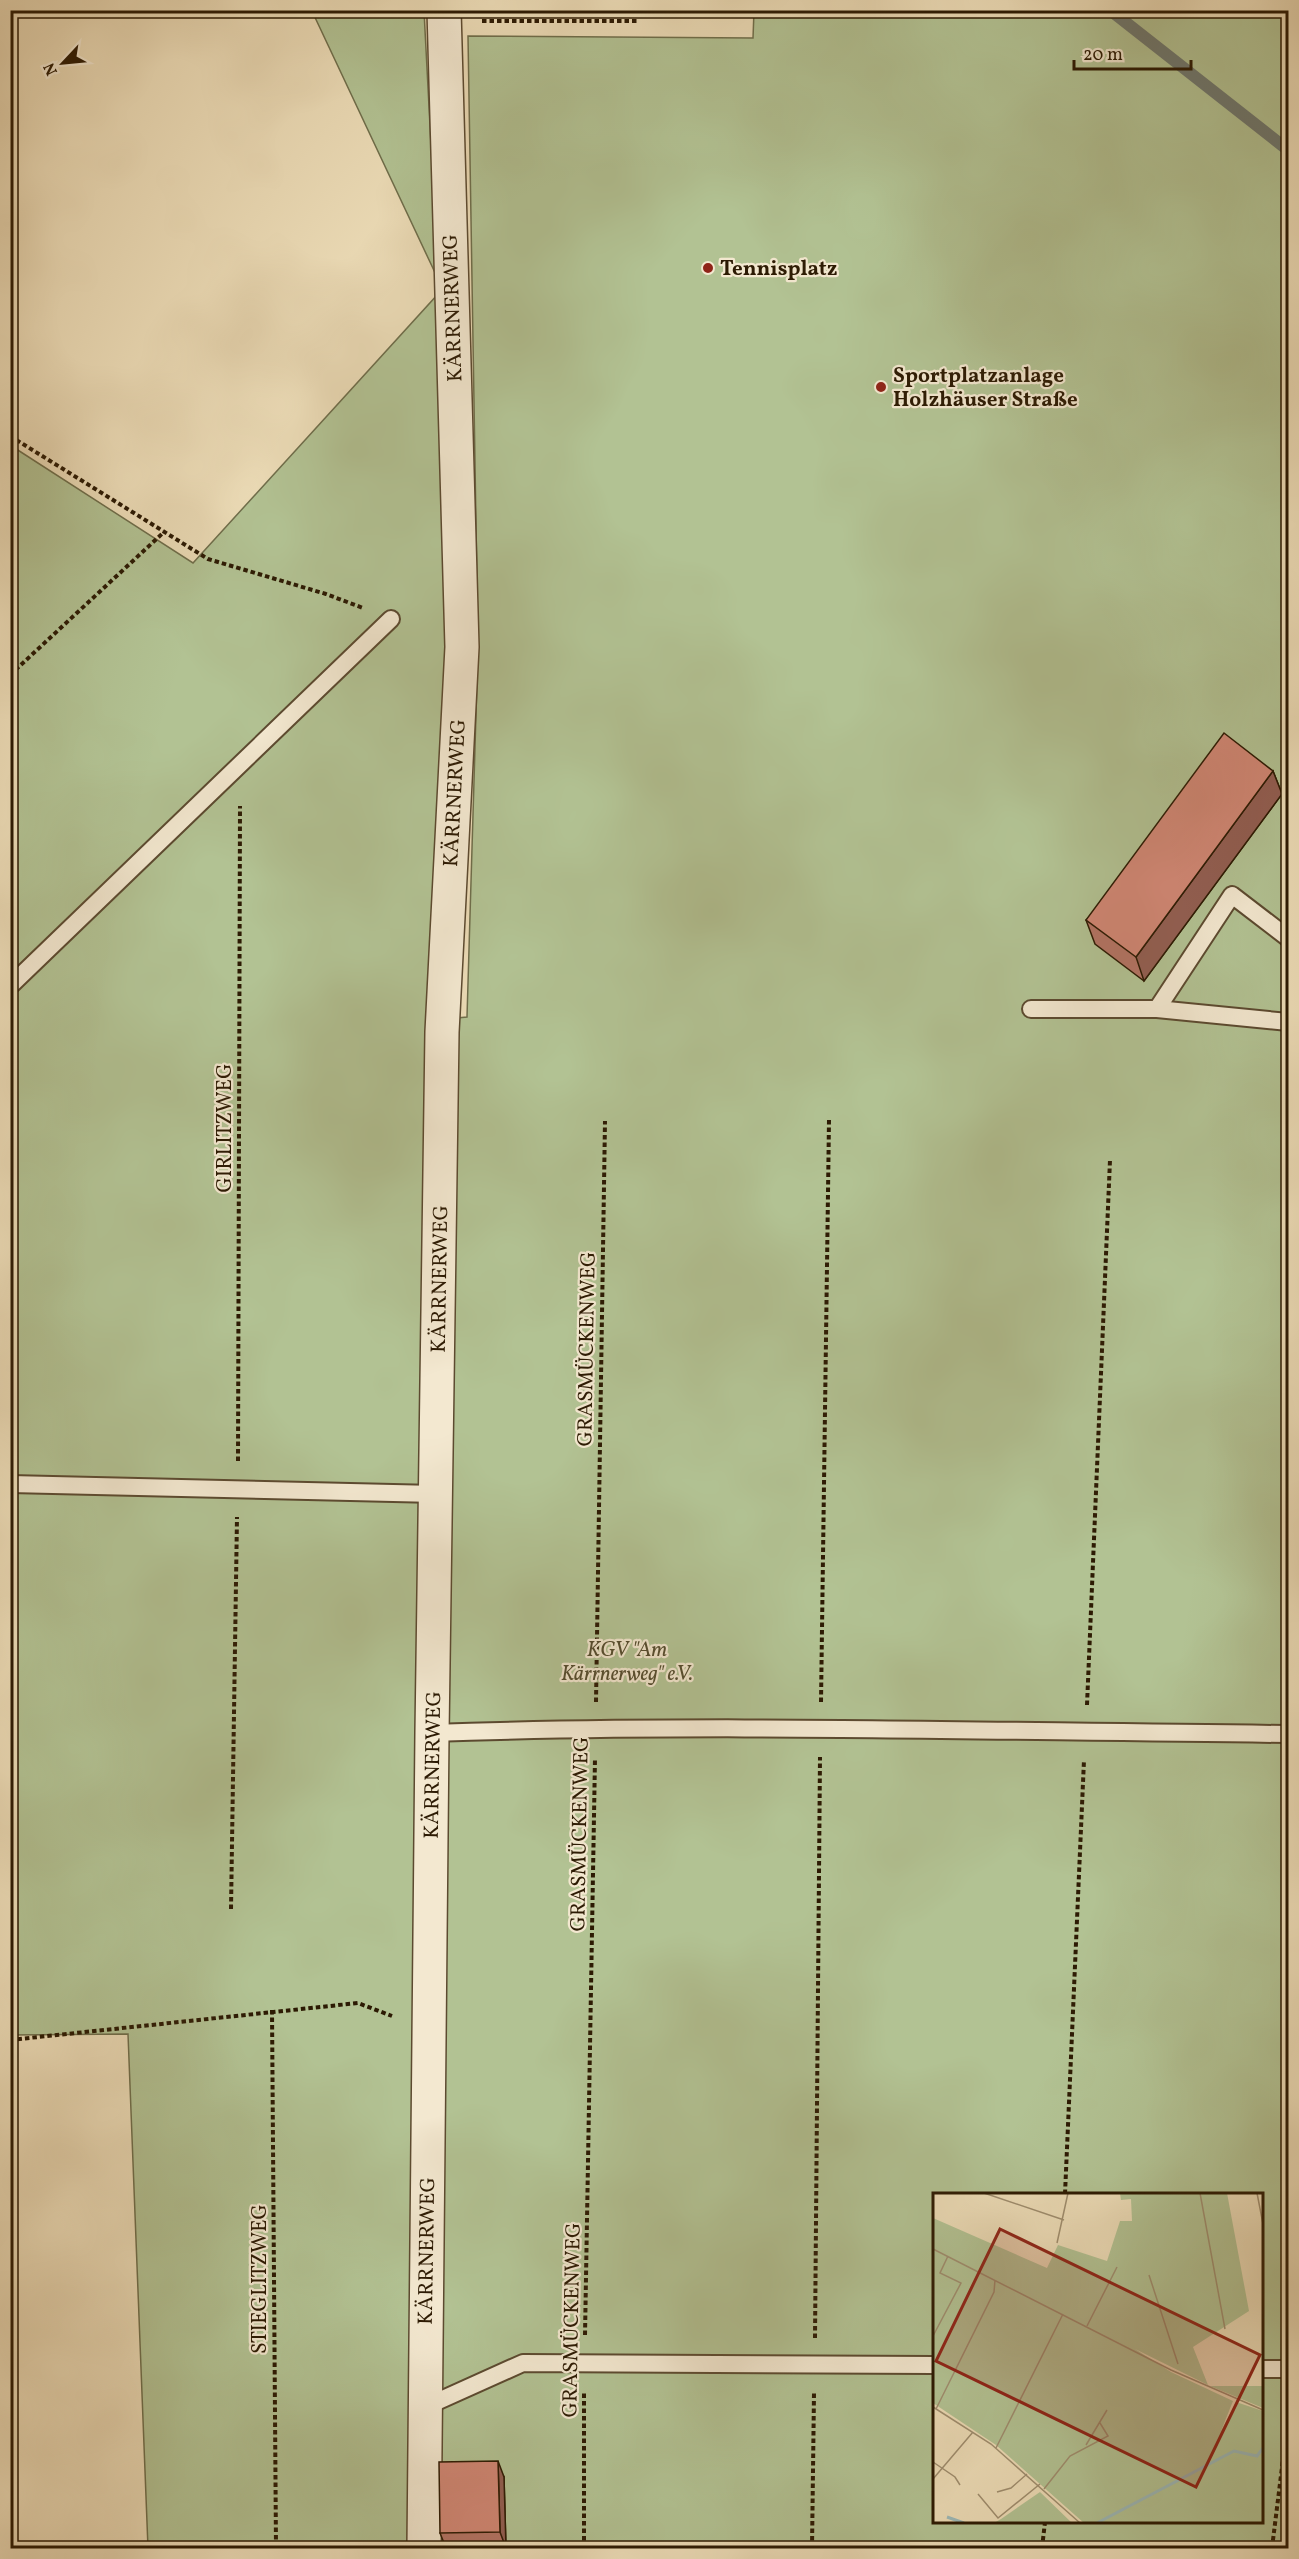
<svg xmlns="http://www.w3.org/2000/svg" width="1299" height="2559" viewBox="0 0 1299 2559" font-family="Vollkorn,serif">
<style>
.green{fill:#b2c293;stroke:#6f6e4b;stroke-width:1.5;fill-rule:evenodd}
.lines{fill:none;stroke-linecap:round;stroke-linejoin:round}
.stream{stroke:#6f7970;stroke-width:12}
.lane-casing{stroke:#5c4a30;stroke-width:20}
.street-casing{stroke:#5c4a30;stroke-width:36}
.path{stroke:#2c1a03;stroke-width:4;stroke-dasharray:4.5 3;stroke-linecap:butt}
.lane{stroke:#f3e8d0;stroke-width:16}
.street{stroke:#f3e8d0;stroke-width:33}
.wall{fill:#b47465;stroke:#2c1a03;stroke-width:1.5}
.shaded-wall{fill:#925e52;stroke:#2c1a03;stroke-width:1.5}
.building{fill:#d18775;stroke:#2c1a03;stroke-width:1.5}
.poi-dot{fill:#8f2418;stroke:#f3e8d0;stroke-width:2}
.labels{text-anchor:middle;stroke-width:4.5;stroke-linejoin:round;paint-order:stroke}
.poi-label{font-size:21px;font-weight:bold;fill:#2c1a03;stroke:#f3e8d0;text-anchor:start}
.street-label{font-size:21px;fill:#2c1a03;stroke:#f3e8d0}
.park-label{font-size:21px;font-style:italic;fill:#544c2e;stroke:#f3e8d0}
.inset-river{fill:none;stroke:#9cb9b8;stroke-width:3}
.inset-road{fill:none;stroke:#9f8e6f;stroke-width:1.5}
.view{fill:#8f2418;fill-opacity:0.15;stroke:#8f2418;stroke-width:3}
.inset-edge{fill:none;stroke:#2c1a03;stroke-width:3}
</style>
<rect width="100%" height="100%" fill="#ecdcb7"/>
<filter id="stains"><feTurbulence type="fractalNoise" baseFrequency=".00333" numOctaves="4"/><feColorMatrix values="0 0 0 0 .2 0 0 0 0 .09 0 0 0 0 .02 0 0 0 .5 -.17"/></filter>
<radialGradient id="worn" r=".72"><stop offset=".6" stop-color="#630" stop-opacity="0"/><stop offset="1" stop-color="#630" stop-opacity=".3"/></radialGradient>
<!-- green -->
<g class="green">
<path d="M694,10l594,1v2537h-1140l-20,-514 -117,1 -1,-1590 183,118 246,-270 9,361 -13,366 32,-3 11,-371 -10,-610 285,2 1,-27zM934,2194h328v328h-328z"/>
<polygon points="312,11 424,11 438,279"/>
</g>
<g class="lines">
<!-- stream -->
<polyline class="stream" points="1110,10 1288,150"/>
<!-- lane casing -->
<g class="lane-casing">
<g id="lane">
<polyline points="10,986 391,619"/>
<polyline points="1031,1009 1157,1009 1288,1022"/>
<polyline points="1157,1009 1232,895 1288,938"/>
<polyline points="10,1484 436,1494"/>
<path d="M432,1733c285,-10 571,-1 856,1"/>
<polyline points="1262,2369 1288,2369"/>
<polyline points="425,2407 523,2363 934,2365"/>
</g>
</g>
<!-- street casing -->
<g class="street-casing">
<polyline id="street" points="424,2548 432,1733 442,1032 462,647 444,10"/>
</g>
<!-- path -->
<g class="path">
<polyline points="482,21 639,21"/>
<polyline points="10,436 208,559 326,594 363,608"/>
<polyline points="10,675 164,532"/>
<polyline points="10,1401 13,1012"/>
<polyline points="238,1461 240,806"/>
<polyline points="596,1702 605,1121"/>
<polyline points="821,1702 829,1120"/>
<polyline points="1087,1705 1110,1160"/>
<polyline points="231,1909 237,1517"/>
<polyline points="272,2010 276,2548"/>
<polyline points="10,2040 358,2003 392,2016"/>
<polyline points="1065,2194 1084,1760"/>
<polyline points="585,2335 595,1758"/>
<polyline points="815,2338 820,1757"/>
<polyline points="584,2548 584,2391"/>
<polyline points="812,2548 814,2393"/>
<polyline points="1042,2548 1045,2522"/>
<polyline points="1272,2548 1288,2419"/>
</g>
<!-- lane -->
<use href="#lane" class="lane"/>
<!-- street -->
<use href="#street" class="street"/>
</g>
<!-- wall -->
<g class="wall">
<polygon points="1273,771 1282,794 1144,981 1095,944 1086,920"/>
<polygon points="504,2477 506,2548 446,2548 440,2533"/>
</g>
<!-- shaded-wall -->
<g class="shaded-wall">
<polygon points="1273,771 1282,794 1144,981 1136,957"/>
<polygon points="498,2461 504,2477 506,2548 500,2532"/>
</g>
<!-- building -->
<g class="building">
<polygon points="1224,733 1273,771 1136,957 1086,920"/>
<polygon points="498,2461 500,2532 440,2533 439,2462"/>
</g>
<!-- markers -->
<g class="poi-dot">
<circle cx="708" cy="268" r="6"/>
<circle cx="881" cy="387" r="6"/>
</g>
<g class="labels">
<!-- poi labels -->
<g class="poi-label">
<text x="720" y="275">Tennisplatz</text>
<text x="893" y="382">Sportplatzanlage<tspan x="893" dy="24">Holzhäuser Straße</tspan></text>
</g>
<!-- street labels -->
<g class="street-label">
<text transform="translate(452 308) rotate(-92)" y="7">KÄRRNERWEG</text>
<text transform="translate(454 793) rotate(-87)" y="7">KÄRRNERWEG</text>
<text transform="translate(224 1128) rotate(-90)" y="7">GIRLITZWEG</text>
<text transform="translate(439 1279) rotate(-89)" y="7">KÄRRNERWEG</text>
<text transform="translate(586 1349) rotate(-89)" y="7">GRASMÜCKENWEG</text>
<text transform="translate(432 1765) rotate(-89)" y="7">KÄRRNERWEG</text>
<text transform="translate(579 1834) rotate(-89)" y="7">GRASMÜCKENWEG</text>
<text transform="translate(426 2251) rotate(-89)" y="7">KÄRRNERWEG</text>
<text transform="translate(259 2279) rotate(-90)" y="7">STIEGLITZWEG</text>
<text transform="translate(571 2320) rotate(-89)" y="7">GRASMÜCKENWEG</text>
</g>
<!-- park labels -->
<g class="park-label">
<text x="627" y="1656">KGV "Am<tspan x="627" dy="24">Kärrnerweg" e.V.</tspan></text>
</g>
</g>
<!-- overview -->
<g transform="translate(933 2193)">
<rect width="330" height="330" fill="#ecdcb7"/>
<path d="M187,0h107l22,118 -56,36 15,38 -73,-36 36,23 62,29 -12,30 15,-29 27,9v112h-179l-88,-78 -63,-42v-185l114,50 11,-23 49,16 13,-40h12l-1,-22 -10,1zM277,193h53v22zM107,299l32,31h-78l7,-4z" fill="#b2c293"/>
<path class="inset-river" d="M14,324l17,6M164,330l137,-72 23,5 6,-8"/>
<path class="inset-road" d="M51,0l80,27M267,0l25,136M324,0l6,31M124,50l11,-50M0,56l238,121 92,40M216,82l29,89M154,133l30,-59M0,143l28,-53 -21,-10 8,-17M0,214l58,37 89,79M3,216l58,-117 1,-12M153,252l21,-35M63,255l67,-134M0,269l22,15 5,8M0,286l40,-47M111,296l26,-33 38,-20 -8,-13M64,299l14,-4 16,-14M45,301l20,24 42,-34"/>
<path class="view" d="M67,36l260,126 -64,132 -260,-126z"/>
<rect width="330" height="330" class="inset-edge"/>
</g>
<!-- margin -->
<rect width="1299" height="2559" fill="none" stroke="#ecdcb7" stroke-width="36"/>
<rect x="12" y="12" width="1275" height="2535" fill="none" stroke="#2c1a03" stroke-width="3"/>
<rect x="18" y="18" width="1263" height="2523" fill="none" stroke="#2c1a03" stroke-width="1.5"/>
<!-- north arrow -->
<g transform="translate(63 63) rotate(244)" stroke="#f3e8d0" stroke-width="4.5" paint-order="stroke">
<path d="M0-4.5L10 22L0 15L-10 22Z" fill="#2c1a03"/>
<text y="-9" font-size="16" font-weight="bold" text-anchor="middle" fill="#2c1a03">N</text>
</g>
<!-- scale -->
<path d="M1074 60v9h117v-9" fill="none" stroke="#2c1a03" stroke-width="3"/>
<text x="1083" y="60" font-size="18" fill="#2c1a03" stroke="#f3e8d0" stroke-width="4.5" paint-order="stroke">20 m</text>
<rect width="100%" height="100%" filter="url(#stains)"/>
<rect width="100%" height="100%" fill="url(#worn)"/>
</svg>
